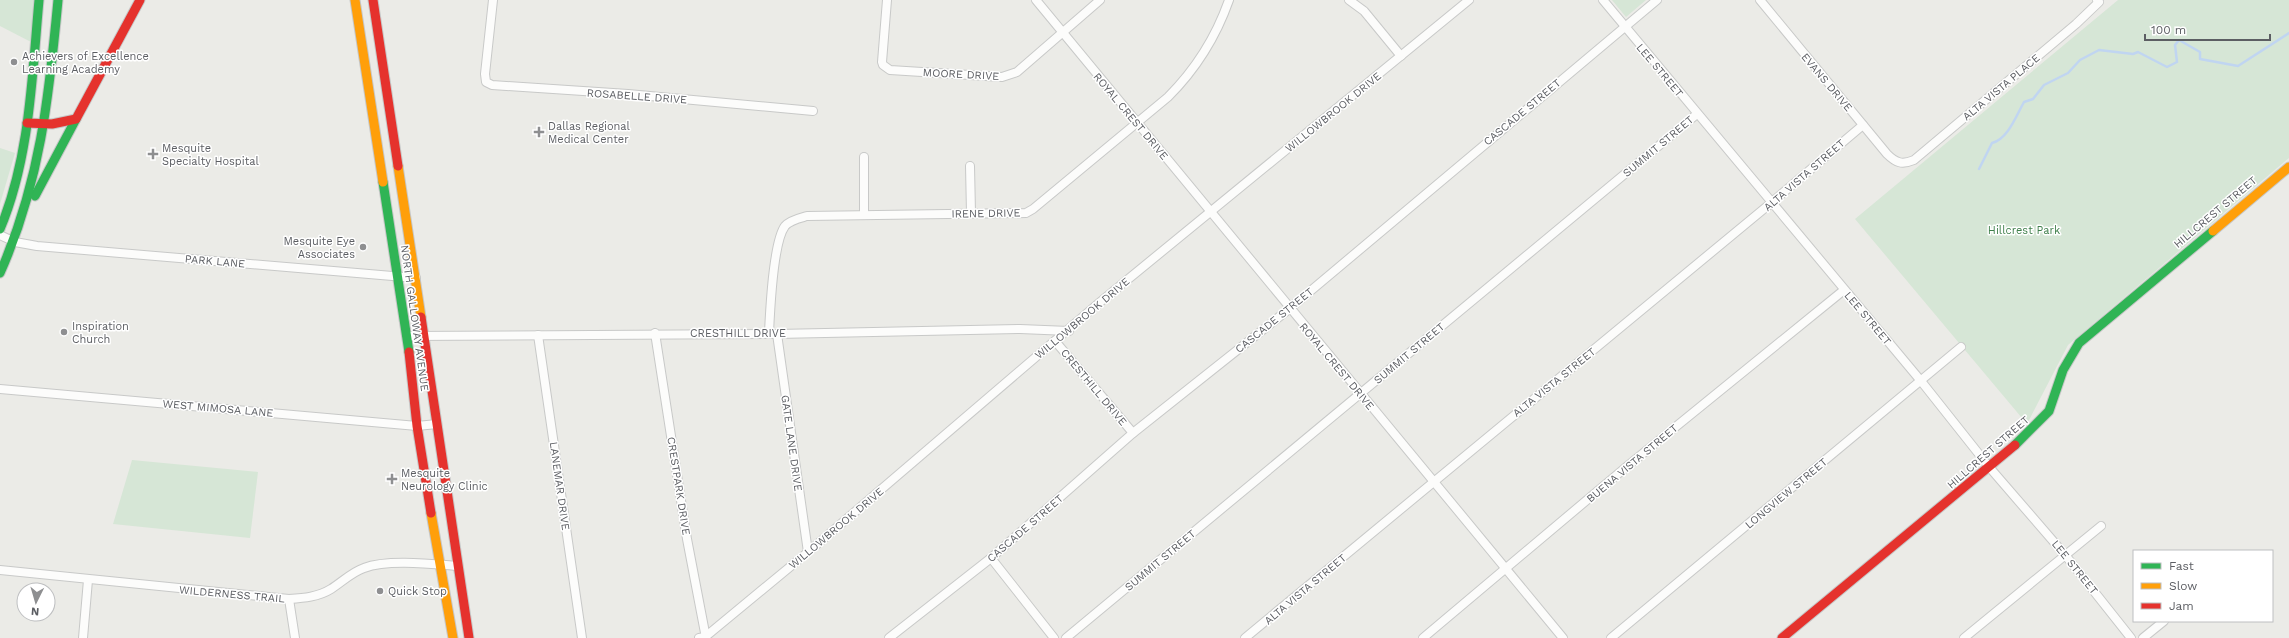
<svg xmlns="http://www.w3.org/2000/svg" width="2289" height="638" viewBox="0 0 2289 638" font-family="'Work Sans',sans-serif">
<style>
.green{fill:#d6e6d6}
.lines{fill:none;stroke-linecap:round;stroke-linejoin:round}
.stream{stroke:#c0d5f1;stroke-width:2.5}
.street-casing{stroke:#c8c9c8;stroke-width:10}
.fast-casing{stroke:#c6c7c7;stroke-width:11}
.slow-casing{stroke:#c6c7c7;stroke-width:11}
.jam-casing{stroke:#c6c7c7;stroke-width:11}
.street{stroke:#fcfcfb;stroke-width:8}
.fast{stroke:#30b455;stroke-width:9}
.slow{stroke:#ff9f0a;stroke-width:9}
.jam{stroke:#e5322d;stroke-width:9}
.poi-dot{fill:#8e8f91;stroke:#fff;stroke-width:1.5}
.labels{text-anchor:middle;stroke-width:3;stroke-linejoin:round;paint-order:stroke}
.poi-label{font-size:11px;fill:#5c5e63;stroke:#fff;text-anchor:start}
.street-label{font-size:11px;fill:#5c5e63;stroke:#fff}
.park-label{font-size:11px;fill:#3f7f4b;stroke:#fff}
</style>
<rect width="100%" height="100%" fill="#ebebe7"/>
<!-- green -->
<g class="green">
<polygon points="0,0 34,0 31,42 0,26"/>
<polygon points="1612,0 1646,0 1626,17"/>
<polygon points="2118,0 2289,0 2289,158 2068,345 2027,424 1855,219"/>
<polygon points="0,148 15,153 0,204"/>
<polygon points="132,460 258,472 250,538 113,524"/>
</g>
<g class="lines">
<!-- stream -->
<path class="stream" d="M1979,169l13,-26c16,-4 24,-27 32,-41l9,-3 11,-14 24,-12 12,-13 19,-10 34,4 5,-2 29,15 10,-5 -2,-17 4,-5 21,12v7l38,7 51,-33"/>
<!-- street casing -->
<g class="street-casing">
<g id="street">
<polyline points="493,0 485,74 486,82 492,85 628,94 813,111"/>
<polyline points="887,0 882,62 883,65 890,70 1002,77 1017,72 1100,0"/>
<polyline points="1036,0 1563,638"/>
<polyline points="1349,0 1364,11 1401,56"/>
<polyline points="1603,0 1921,381 1990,468 2066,556 2131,638"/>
<path d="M1760,0l127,154c9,9 15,11 27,6l162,-136 23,-22 -2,-2"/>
<polyline points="970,166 971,213"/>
<polyline points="864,214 864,157"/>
<polyline points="0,235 15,242 37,246 416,278"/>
<polyline points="655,333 687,539 706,638"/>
<path d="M769,333c1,-22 4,-91 16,-107 5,-6 15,-8 22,-10l219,-3 7,-4 135,-112c28,-28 48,-60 61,-97"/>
<polyline points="777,334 808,552"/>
<polyline points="538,335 582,638"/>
<polyline points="407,336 777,334 1020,329 1069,331"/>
<polyline points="1055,341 1133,433"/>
<polyline points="0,389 417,426 437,424"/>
<polyline points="991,558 1054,638"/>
<path d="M0,570l289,29c15,-1 29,-2 42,-10 11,-7 21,-17 33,-21 23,-9 68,-4 93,-2"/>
<polyline points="289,599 295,638"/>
<polyline points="83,638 88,580"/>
<polyline points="699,638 705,637 808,552 1099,303 1469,0"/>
<polyline points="889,638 991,558 1133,433 1289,309 1657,0"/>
<polyline points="1066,638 1697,114"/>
<polyline points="1245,638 1771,203 1863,125"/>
<polyline points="1423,638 1625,468 1844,290"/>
<polyline points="1611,638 1961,347"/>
<polyline points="1964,638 2101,526"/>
<polyline points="2143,638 2164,621"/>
</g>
</g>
<!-- fast casing -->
<g class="fast-casing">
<g id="fast">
<polyline points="383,182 409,352"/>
<polyline points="35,196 76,119"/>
<path d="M0,229c30,-71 32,-153 39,-229"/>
<path d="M0,273c40,-90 49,-176 58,-273"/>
<polyline points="2015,445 2049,411 2063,370 2079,343 2213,231"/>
</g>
</g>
<!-- slow casing -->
<g class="slow-casing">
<g id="slow">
<polyline points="355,0 383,182"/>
<polyline points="398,166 421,317"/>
<polyline points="2213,231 2289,167"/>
<polyline points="431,513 453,638"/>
</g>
</g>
<!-- jam casing -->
<g class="jam-casing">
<g id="jam">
<polyline points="373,0 398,166"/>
<polyline points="27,123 52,124 76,119 140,0"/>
<polyline points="421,317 469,638"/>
<polyline points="409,352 417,426 431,513"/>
<polyline points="1782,638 2015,445"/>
</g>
</g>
<!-- street -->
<use href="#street" class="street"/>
<!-- fast -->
<use href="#fast" class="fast"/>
<!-- slow -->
<use href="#slow" class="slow"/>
<!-- jam -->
<use href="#jam" class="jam"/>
</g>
<!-- markers -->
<g class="poi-dot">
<circle cx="14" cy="62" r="4"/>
<path d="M537 126h4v4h4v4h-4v4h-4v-4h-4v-4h4z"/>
<path d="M151 148h4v4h4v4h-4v4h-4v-4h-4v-4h4z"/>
<circle cx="363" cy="247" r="4"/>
<circle cx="64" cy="332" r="4"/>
<path d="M390 473h4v4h4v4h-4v4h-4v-4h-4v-4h4z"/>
<circle cx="380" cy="591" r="4"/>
</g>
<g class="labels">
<!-- poi labels -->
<g class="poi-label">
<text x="22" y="60">Achievers of Excellence<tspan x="22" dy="13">Learning Academy</tspan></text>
<text x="548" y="130">Dallas Regional<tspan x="548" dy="13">Medical Center</tspan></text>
<text x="162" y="152">Mesquite<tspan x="162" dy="13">Specialty Hospital</tspan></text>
<text x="355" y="245" text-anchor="end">Mesquite Eye<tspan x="355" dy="13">Associates</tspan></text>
<text x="72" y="330">Inspiration<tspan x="72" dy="13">Church</tspan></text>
<text x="401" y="477">Mesquite<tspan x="401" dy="13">Neurology Clinic</tspan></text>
<text x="388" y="595">Quick Stop</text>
</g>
<!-- street labels -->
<g class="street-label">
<text transform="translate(1660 70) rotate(50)" y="4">LEE STREET</text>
<text transform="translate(961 74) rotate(3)" y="4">MOORE DRIVE</text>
<text transform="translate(1827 82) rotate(50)" y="4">EVANS DRIVE</text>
<text transform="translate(2001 87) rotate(-40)" y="4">ALTA VISTA PLACE</text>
<text transform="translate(637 96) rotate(4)" y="4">ROSABELLE DRIVE</text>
<text transform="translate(1333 112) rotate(-39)" y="4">WILLOWBROOK DRIVE</text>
<text transform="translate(1522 112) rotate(-40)" y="4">CASCADE STREET</text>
<text transform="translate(1131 116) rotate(50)" y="4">ROYAL CREST DRIVE</text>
<text transform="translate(1658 146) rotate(-40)" y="4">SUMMIT STREET</text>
<text transform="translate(1804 175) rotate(-41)" y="4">ALTA VISTA STREET</text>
<text transform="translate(2215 212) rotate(-40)" y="4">HILLCREST STREET</text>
<text transform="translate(986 213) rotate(-1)" y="4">IRENE DRIVE</text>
<text transform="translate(215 261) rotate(5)" y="4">PARK LANE</text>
<text transform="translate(415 318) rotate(82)" y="4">NORTH GALLOWAY AVENUE</text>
<text transform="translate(1082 318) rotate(-40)" y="4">WILLOWBROOK DRIVE</text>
<text transform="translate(1868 318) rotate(50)" y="4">LEE STREET</text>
<text transform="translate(1274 320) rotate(-39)" y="4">CASCADE STREET</text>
<text x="738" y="337">CRESTHILL DRIVE</text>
<text transform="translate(1409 353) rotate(-40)" y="4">SUMMIT STREET</text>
<text transform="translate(1337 366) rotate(50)" y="4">ROYAL CREST DRIVE</text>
<text transform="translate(1554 382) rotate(-39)" y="4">ALTA VISTA STREET</text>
<text transform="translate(1094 387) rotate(50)" y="4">CRESTHILL DRIVE</text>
<text transform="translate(218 408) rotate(5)" y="4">WEST MIMOSA LANE</text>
<text transform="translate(792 443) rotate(82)" y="4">GATE LANE DRIVE</text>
<text transform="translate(1988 452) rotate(-41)" y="4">HILLCREST STREET</text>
<text transform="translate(1632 463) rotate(-40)" y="4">BUENA VISTA STREET</text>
<text transform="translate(560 486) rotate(82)" y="4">LANEMAR DRIVE</text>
<text transform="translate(679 486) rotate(81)" y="4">CRESTPARK DRIVE</text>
<text transform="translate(1786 493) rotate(-40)" y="4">LONGVIEW STREET</text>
<text transform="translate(836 528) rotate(-40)" y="4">WILLOWBROOK DRIVE</text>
<text transform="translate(1025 528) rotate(-41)" y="4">CASCADE STREET</text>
<text transform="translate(1160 560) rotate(-40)" y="4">SUMMIT STREET</text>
<text transform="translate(2075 567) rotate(51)" y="4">LEE STREET</text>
<text transform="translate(1305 589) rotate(-40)" y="4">ALTA VISTA STREET</text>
<text transform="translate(232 594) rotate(5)" y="4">WILDERNESS TRAIL</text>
</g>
<!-- park labels -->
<g class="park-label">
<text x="2024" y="234">Hillcrest Park</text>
</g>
</g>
<!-- legend -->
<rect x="2133" y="550" width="140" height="72" fill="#ffffff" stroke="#bebfc1"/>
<rect x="2141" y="563" width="20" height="6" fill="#30b455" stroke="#bebfc1"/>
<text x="2169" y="570" font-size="12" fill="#5c5e63">Fast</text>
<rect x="2141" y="583" width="20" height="6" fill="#ff9f0a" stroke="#bebfc1"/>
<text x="2169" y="590" font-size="12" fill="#5c5e63">Slow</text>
<rect x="2141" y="603" width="20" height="6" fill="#e5322d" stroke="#bebfc1"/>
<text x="2169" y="610" font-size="12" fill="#5c5e63">Jam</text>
<!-- north arrow -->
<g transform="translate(36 602) rotate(185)"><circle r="19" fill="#ffffff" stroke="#bebfc1"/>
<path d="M0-3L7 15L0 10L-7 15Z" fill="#8e8f91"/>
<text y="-6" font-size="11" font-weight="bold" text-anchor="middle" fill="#5c5e63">N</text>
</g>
<!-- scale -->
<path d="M2145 34v6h125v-6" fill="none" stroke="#5c5e63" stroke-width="2"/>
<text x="2151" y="34" font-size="12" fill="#5c5e63" stroke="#ffffff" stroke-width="3" paint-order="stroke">100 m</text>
</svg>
